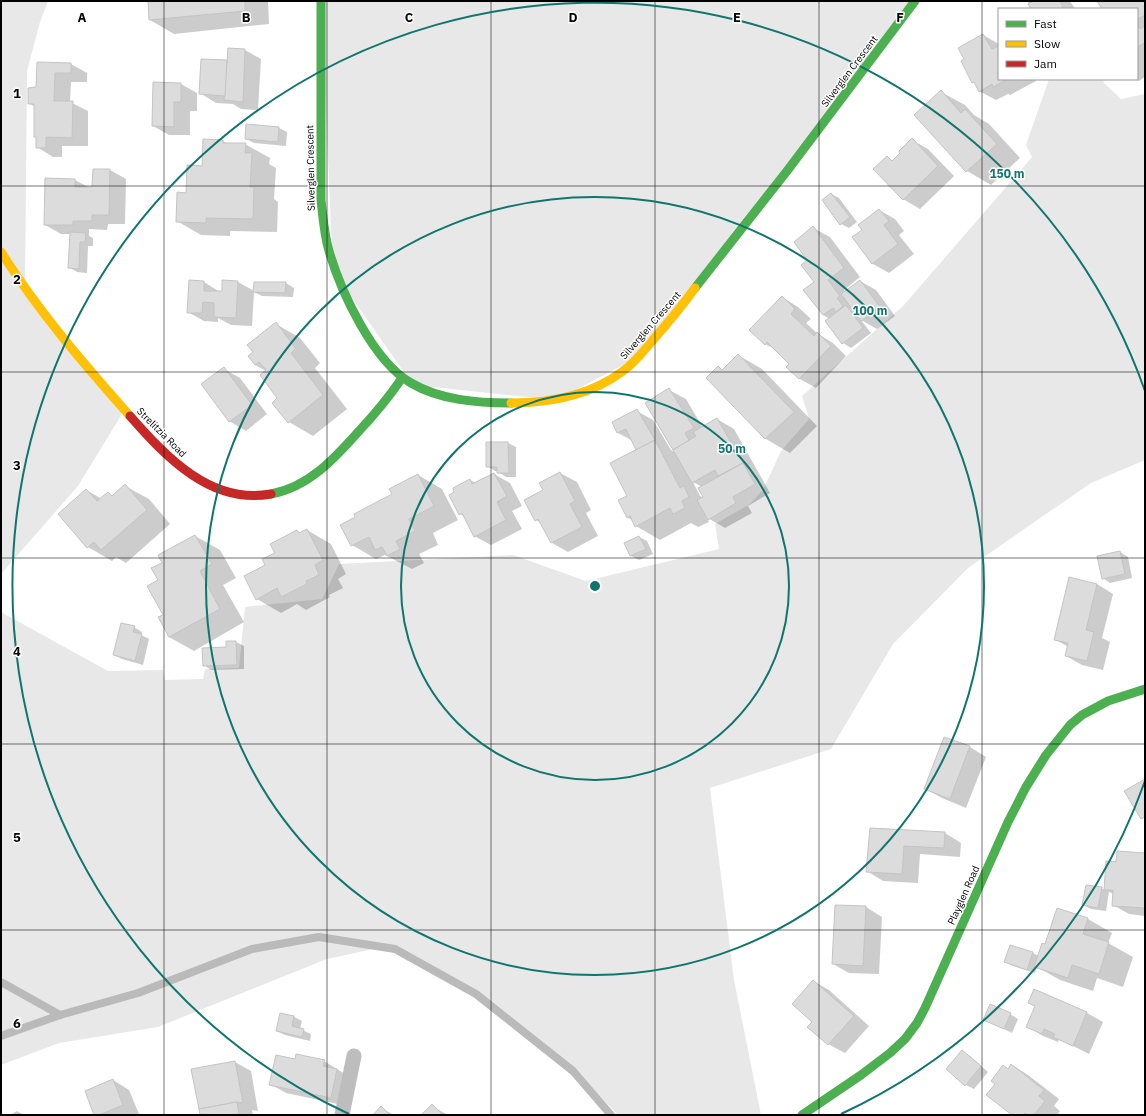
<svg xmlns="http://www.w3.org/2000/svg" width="1146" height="1116" viewBox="0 0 1146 1116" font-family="'IBM Plex Sans',sans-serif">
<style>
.green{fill:#e8e8e8}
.shadow{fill:#0003;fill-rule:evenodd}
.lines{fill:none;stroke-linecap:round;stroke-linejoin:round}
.stream{stroke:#bababa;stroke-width:8}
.building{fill:#dcdcdc;stroke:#c4c4c4}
.lane{stroke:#bdbdbd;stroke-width:15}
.fast{stroke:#4caf50;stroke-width:9}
.slow{stroke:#ffc107;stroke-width:9}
.jam{stroke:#c62828;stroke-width:9}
.grid{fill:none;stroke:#000;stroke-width:1;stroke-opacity:0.55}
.ring{fill:none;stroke:#0f766e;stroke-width:2}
.labels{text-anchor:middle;stroke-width:3;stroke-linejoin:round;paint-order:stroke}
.street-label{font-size:10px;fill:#000;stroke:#fff}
.grid-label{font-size:13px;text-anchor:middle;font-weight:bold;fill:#000;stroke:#fff;stroke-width:3;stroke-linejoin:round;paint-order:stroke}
.centre{fill:#0f766e;stroke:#fff;stroke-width:2}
.ring-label{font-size:12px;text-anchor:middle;font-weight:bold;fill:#0f766e;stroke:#fff;stroke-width:3;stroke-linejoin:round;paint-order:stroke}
</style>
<rect width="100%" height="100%" fill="#fff"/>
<!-- green -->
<g class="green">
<polygon points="1,1 48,1 40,22 27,71 25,287 125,409 78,486 1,574"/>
<polygon points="321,1 917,1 641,356 556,400 413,385 333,271"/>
<polygon points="1049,79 1103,79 1104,83 1121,99 1145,94 1145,460 1091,483 968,568 893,644 831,749 710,788 734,980 761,1115 618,1115 572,1067 477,991 392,945 327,959 158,1027 59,1043 1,1065 1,612 108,671 163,670 165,680 203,679 205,669 239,668 245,607 322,599 339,564 513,555 586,581 719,549 715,524 750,504 763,490 781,451 809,419 802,396 904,305 1032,157 1026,145"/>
</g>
<!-- shadow -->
<g class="shadow">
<polygon points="149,1 268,1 269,24 174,34 150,20"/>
<polygon points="1027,1 1070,1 1075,9 1032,9"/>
<polygon points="1099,1 1145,1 1145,77 1139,81 1135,79 1137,79 1137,9 1103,9"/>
<polygon points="983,35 999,44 999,79 1035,79 1036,81 1010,95 1008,94 996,100 979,91 975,83 973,82"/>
<polygon points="245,50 261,59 258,110 241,109 233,104 216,103 200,93 202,60 228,61"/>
<polygon points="38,63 71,64 87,73 87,82 71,82 70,102 88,111 88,146 62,146 62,157 53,157 37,147 37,138 35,137 35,107 29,103 37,88"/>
<polygon points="181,84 197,93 197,111 190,111 190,135 169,135 153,126"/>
<polygon points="941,92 965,105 974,115 989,124 1020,158 991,185 967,171 915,115"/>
<polygon points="247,125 279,128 287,132 286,146 254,143 246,139"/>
<polygon points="912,140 928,149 954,176 920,209 903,199 887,157 893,161"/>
<polygon points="223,141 228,144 245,144 270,158 269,164 276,168 274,199 278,202 277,232 230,231 230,236 201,235 177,221 187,194 203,167"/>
<polygon points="110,170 126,179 125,224 108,224 107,230 89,229 89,236 93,238 93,246 88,246 87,273 77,272 69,267 71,234 61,234 45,225 46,179 75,180 90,188 93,188"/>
<polygon points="831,194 839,198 857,222 849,228 841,224"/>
<polygon points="879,210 895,219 904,231 899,235 914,254 889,273 873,264 853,238 863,230"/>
<polygon points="813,228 830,237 860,277 844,290 845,292 860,281 876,290 895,316 877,329 861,320 871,333 851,348 843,343 827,322 830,319 823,315 808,260"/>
<polygon points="204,282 220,292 238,282 254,291 286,283 294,288 293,297 262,296 254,292 252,326 231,325 218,318 218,322 204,321 188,312"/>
<polygon points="782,297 798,307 811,319 806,323 818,334 833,343 846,356 816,388 800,379 788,367 791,364 778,351 765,344"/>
<polygon points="276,324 300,338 320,363 315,368 347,409 313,436 289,422 266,371 255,365 254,352"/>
<polygon points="738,355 762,369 817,426 790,453 766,439 707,378 718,367 723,370"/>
<polygon points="224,369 240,378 267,414 246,431 229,421"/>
<path d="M669,390l17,9 17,29 14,-9 17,10 36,64 -22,13 4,7 -27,15 -19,-11 3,5 -11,5 -7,-4 -31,17 -24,-14 -2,-5 -6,-3 -9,-17 9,-5 9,-46 -4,-9 -15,-8 -5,-10 24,-12 16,9 18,30 5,3 -30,-50zM693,482l9,5 4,12 -6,-3z"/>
<polygon points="508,443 516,447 516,477 506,477 498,472 498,471 495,471 487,466"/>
<polygon points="560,473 577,482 591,510 586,513 598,536 568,552 552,543 541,523 536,520 544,490"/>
<polygon points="494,474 510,483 522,506 512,511 522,529 491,545 474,536 465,517 460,514 470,480 476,483"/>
<polygon points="418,475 442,489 458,520 433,533 438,545 419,554 424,563 412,569 385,555 376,559 352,545 393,495"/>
<polygon points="125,486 149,499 170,524 126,563 116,557 112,561 88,547 86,490 102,499 109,493 113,496"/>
<polygon points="307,530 331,544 346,574 338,579 343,588 329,595 330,597 306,610 297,604 281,613 257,599 266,565 297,531 300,533"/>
<polygon points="195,536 220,550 236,578 223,585 244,622 194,651 169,637 159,580 163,563 159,556"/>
<polygon points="639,537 647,541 653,554 639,560 631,556 626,544"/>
<polygon points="1120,552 1128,557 1132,578 1110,583 1103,578"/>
<polygon points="1097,584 1113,594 1102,638 1110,642 1103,670 1082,665 1066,656 1068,647 1055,639"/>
<polygon points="134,627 142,632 141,635 149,639 143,665 122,659 114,655"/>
<polygon points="236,642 244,646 244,669 211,670 204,665"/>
<polygon points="945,738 970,747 986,757 966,808 942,798 926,789"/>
<polygon points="870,829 945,833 961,843 960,857 920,854 918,883 883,881 867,871"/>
<polygon points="1145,854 1145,916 1129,914 1113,905 1114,894 1109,892 1106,911 1091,909 1083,905 1101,888 1105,890 1107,862 1117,863"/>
<polygon points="836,906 866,907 882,917 879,974 849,973 833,964"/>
<polygon points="1088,919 1112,933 1108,943 1133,957 1123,987 1097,978 1093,991 1060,980 1037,967 1035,973 1013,966 1005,962 1033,953 1039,956"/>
<polygon points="813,981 829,990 869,1026 845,1053 828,1044 813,1021"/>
<polygon points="1035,990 1087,1013 1103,1022 1089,1054 1059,1039 1058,1042 1043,1036 1027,1026 1036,1006"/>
<polygon points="281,1014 294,1017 302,1021 300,1029 311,1034 310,1041 285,1035 277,1031"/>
<polygon points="1010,1014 1018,1019 1012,1033 984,1019"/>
<polygon points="962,1051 970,1056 988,1072 974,1089 966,1085"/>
<polygon points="296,1061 324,1061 353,1079 347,1106 286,1093 270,1084"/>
<polygon points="235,1062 251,1071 258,1111 252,1110 253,1115 201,1115"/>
<polygon points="1012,1065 1028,1075 1059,1099 1054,1106 1060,1111 1057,1115 1013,1115 1008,1070"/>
<polygon points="113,1080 129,1090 139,1114 95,1115"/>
<polygon points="432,1106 448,1115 423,1115"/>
<polygon points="381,1108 394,1115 374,1115"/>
<polygon points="17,1111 24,1115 10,1115"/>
</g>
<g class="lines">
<!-- stream -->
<g class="stream">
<polyline points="1,982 60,1015"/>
<polyline points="1,1036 60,1015 138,993 252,949 319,937 395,949 476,994 573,1071 611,1115"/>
</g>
</g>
<!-- building -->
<g class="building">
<polygon points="148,1 245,1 245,11 149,20"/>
<polygon points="1033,1 1060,1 1063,8 1061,9 1031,9 1028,4"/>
<polygon points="1097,1 1145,1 1145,15 1137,19 1137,9 1102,9"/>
<polygon points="1137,23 1140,29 1145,26 1145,43 1137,47"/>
<polygon points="983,34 992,49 999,46 999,79 1007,79 993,87 992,84 979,92 974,82 972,83 961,61 964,59 958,48"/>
<polygon points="228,48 245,49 243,102 224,100"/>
<polygon points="201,59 227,60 225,96 199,94"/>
<polygon points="37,62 71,63 71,73 55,73 54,101 73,101 72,138 46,137 46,148 36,148 36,137 34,137 34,104 28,104 28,88 36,87"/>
<polygon points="153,82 181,83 181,102 174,102 174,127 152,126"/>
<polygon points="941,90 961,113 965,109 997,144 966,172 914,115"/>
<polygon points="246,124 279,127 278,142 245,139"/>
<polygon points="912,138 938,166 903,200 873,169 887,156 892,161 900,153 899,151"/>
<polygon points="203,139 223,140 223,143 246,143 245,153 252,153 250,187 254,187 253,219 206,218 206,223 176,222 177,192 186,193 187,165 202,166"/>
<polygon points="93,169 110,169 109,215 92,215 92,221 73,221 73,225 44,225 45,178 75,179 75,187 92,187"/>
<polygon points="831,193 850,217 840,225 822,200"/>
<polygon points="879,209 889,221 884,225 898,244 872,264 852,237 862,230 858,225"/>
<polygon points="813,226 844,268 828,280 840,296 837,298 843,306 836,312 833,308 823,315 803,290 814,282 801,265 807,260 794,242"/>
<polygon points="70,232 86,233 85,242 80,242 79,269 68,268"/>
<polygon points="189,280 204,281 204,291 222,291 222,280 238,281 236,318 214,317 214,303 203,302 202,313 187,313"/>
<polygon points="860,280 880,307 861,321 841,294"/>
<polygon points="254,282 286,282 285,293 253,292"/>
<polygon points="782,296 795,309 791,314 814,336 817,332 831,346 799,379 786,367 789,364 767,342 765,345 749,330"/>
<polygon points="846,305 863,328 842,344 825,321"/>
<polygon points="276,322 296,349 291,353 323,395 288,423 272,403 277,398 260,375 266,370 259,362 255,365 248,356 253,352 247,345"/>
<polygon points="738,354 794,412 765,439 706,378 718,366 722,370"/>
<polygon points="224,367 252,405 229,422 201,384"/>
<polygon points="669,388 694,428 685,433 689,440 673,450 645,403"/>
<polygon points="637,409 655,440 636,450 626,429 617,433 612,422"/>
<polygon points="717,418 743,463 718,476 715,470 692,483 673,450 696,436 693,432"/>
<polygon points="655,440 680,488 684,486 689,497 682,501 685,508 673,514 670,508 635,527 630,516 627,518 618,500 627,496 610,463"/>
<polygon points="486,442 508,442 509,473 497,473 497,467 486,467"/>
<polygon points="743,463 755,484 733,497 736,503 708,520 697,500 703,497 698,488"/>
<polygon points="560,472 575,501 570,504 582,527 551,543 538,519 535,521 524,500 543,490 539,483"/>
<polygon points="494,473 507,496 497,502 506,520 474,537 462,513 459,515 449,495 454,492 453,488 470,479 472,484"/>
<polygon points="418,474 434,506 409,519 415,531 396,541 400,549 387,556 382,547 375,550 369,537 351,546 340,525 355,517 354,514 392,494 389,489"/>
<polygon points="125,484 147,510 101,550 94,542 87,548 58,514 86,489 97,501 108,492 112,496"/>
<polygon points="307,529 323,560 315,565 319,575 306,581 307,584 281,597 277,588 256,600 244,576 265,565 262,559 275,553 270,544 297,530 299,533"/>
<polygon points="195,535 212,564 200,571 220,609 169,637 158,617 163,615 147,586 158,580 151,568 162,563 158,555"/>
<polygon points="639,536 646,549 630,556 624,543"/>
<polygon points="1120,551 1125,574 1102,579 1097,556"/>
<polygon points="1069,577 1097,584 1086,630 1094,632 1087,661 1065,656 1068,643 1054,640"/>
<polygon points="121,623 135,626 133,632 142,634 135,661 113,655"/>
<polygon points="226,641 236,641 237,665 203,666 202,648 226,647"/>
<polygon points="944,737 970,746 950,799 924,789"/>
<polygon points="1145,779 1145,817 1141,819 1124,791"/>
<polygon points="870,828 945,832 944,848 904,846 902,874 866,872"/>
<polygon points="1117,851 1145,853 1145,908 1112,906 1113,890 1104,890 1106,861 1116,862"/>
<polygon points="1086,885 1102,887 1098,908 1082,905"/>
<polygon points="835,905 866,906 863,966 832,964"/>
<polygon points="1057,908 1088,918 1083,934 1109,942 1099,974 1072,965 1068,978 1034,967 1042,943 1045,944"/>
<polygon points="1010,945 1033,952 1027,970 1004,962"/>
<polygon points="813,980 854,1016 828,1045 807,1027 812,1022 792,1004"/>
<polygon points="1034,989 1087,1012 1073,1046 1053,1037 1055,1034 1044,1029 1042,1034 1026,1027 1035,1006 1028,1003"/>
<polygon points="990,1004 1011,1013 1004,1029 983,1020"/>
<polygon points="280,1013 294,1016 292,1026 304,1029 302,1037 276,1031"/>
<polygon points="962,1050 981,1066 965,1086 946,1069"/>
<polygon points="296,1054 325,1060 323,1066 337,1069 331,1098 269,1085 276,1055 295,1059"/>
<polygon points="235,1061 243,1103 237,1102 199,1109 191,1069"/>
<polygon points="1011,1064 1044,1090 1039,1096 1045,1101 1034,1115 1027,1115 1025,1113 1023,1115 1012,1115 986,1095 995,1084 991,1081 1003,1065 1008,1069"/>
<polygon points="113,1079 123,1105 99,1115 94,1115 85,1091"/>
<polygon points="237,1102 239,1115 200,1115 199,1109"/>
<polygon points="432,1104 443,1115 421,1115"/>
<polygon points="381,1106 390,1115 373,1115"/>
</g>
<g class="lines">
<!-- lane -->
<polyline class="lane" points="342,1115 354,1056"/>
<!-- fast -->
<g class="fast">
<path d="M321,1v199c2,17 3,34 8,51 12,41 44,110 82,132 29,17 66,20 100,20"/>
<polyline points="695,288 787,171 915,1"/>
<path d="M271,494c38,-7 64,-36 88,-63 16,-17 30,-34 43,-53"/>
<polyline points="802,1115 861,1075 890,1053 905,1039 917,1023 925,1008 1008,822 1026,787 1046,755 1070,725 1082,715 1108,701 1145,689"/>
</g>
<!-- slow -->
<g class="slow">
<path d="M1,252c38,60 82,111 129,164"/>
<path d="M511,403c39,0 79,-7 112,-32 11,-8 21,-20 30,-31 14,-16 29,-34 42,-52"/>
</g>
<!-- jam -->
<path class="jam" d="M130,416c36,41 81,89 141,78"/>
</g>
<!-- grid -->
<path class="grid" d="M164,1v1114M327,1v1114M491,1v1114M655,1v1114M819,1v1114M982,1v1114M1,186h1144M1,372h1144M1,558h1144M1,744h1144M1,930h1144"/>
<!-- distance rings -->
<g class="ring">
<circle cx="595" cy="586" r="194"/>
<circle cx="595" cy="586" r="389"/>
<path d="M1145 781A583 583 0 0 1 841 1114M349 1114A583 583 0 1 1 1145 391"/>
</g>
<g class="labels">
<!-- street labels -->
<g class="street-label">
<text transform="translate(849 71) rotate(-53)" y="4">Silverglen Crescent</text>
<text transform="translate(310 168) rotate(-91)" y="4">Silverglen Crescent</text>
<text transform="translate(650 325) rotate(-49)" y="4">Silverglen Crescent</text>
<text transform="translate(162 432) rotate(45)" y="4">Strelitzia Road</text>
<text transform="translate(963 895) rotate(-66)" y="4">Playglen Road</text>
</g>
</g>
<g class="grid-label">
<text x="82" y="22">A</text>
<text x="246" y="22">B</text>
<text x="409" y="22">C</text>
<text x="573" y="22">D</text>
<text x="737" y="22">E</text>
<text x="900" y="22">F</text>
<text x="17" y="98">1</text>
<text x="17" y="284">2</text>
<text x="17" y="470">3</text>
<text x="17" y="656">4</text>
<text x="17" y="842">5</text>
<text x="17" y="1028">6</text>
</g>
<circle cx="595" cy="586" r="6" class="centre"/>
<g class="ring-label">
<text x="1007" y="178">150 m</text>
<text x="870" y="315">100 m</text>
<text x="732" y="453">50 m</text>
</g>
<!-- border -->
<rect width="1146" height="1116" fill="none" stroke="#000000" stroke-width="4"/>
<!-- legend -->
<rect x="998" y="8" width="140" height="72" fill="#ffffff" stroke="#999999"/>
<rect x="1006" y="21" width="20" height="6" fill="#4caf50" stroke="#999999"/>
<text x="1034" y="28" font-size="12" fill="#000000">Fast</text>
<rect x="1006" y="41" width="20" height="6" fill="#ffc107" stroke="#999999"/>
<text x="1034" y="48" font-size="12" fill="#000000">Slow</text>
<rect x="1006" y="61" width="20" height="6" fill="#c62828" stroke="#999999"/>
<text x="1034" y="68" font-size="12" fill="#000000">Jam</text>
</svg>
